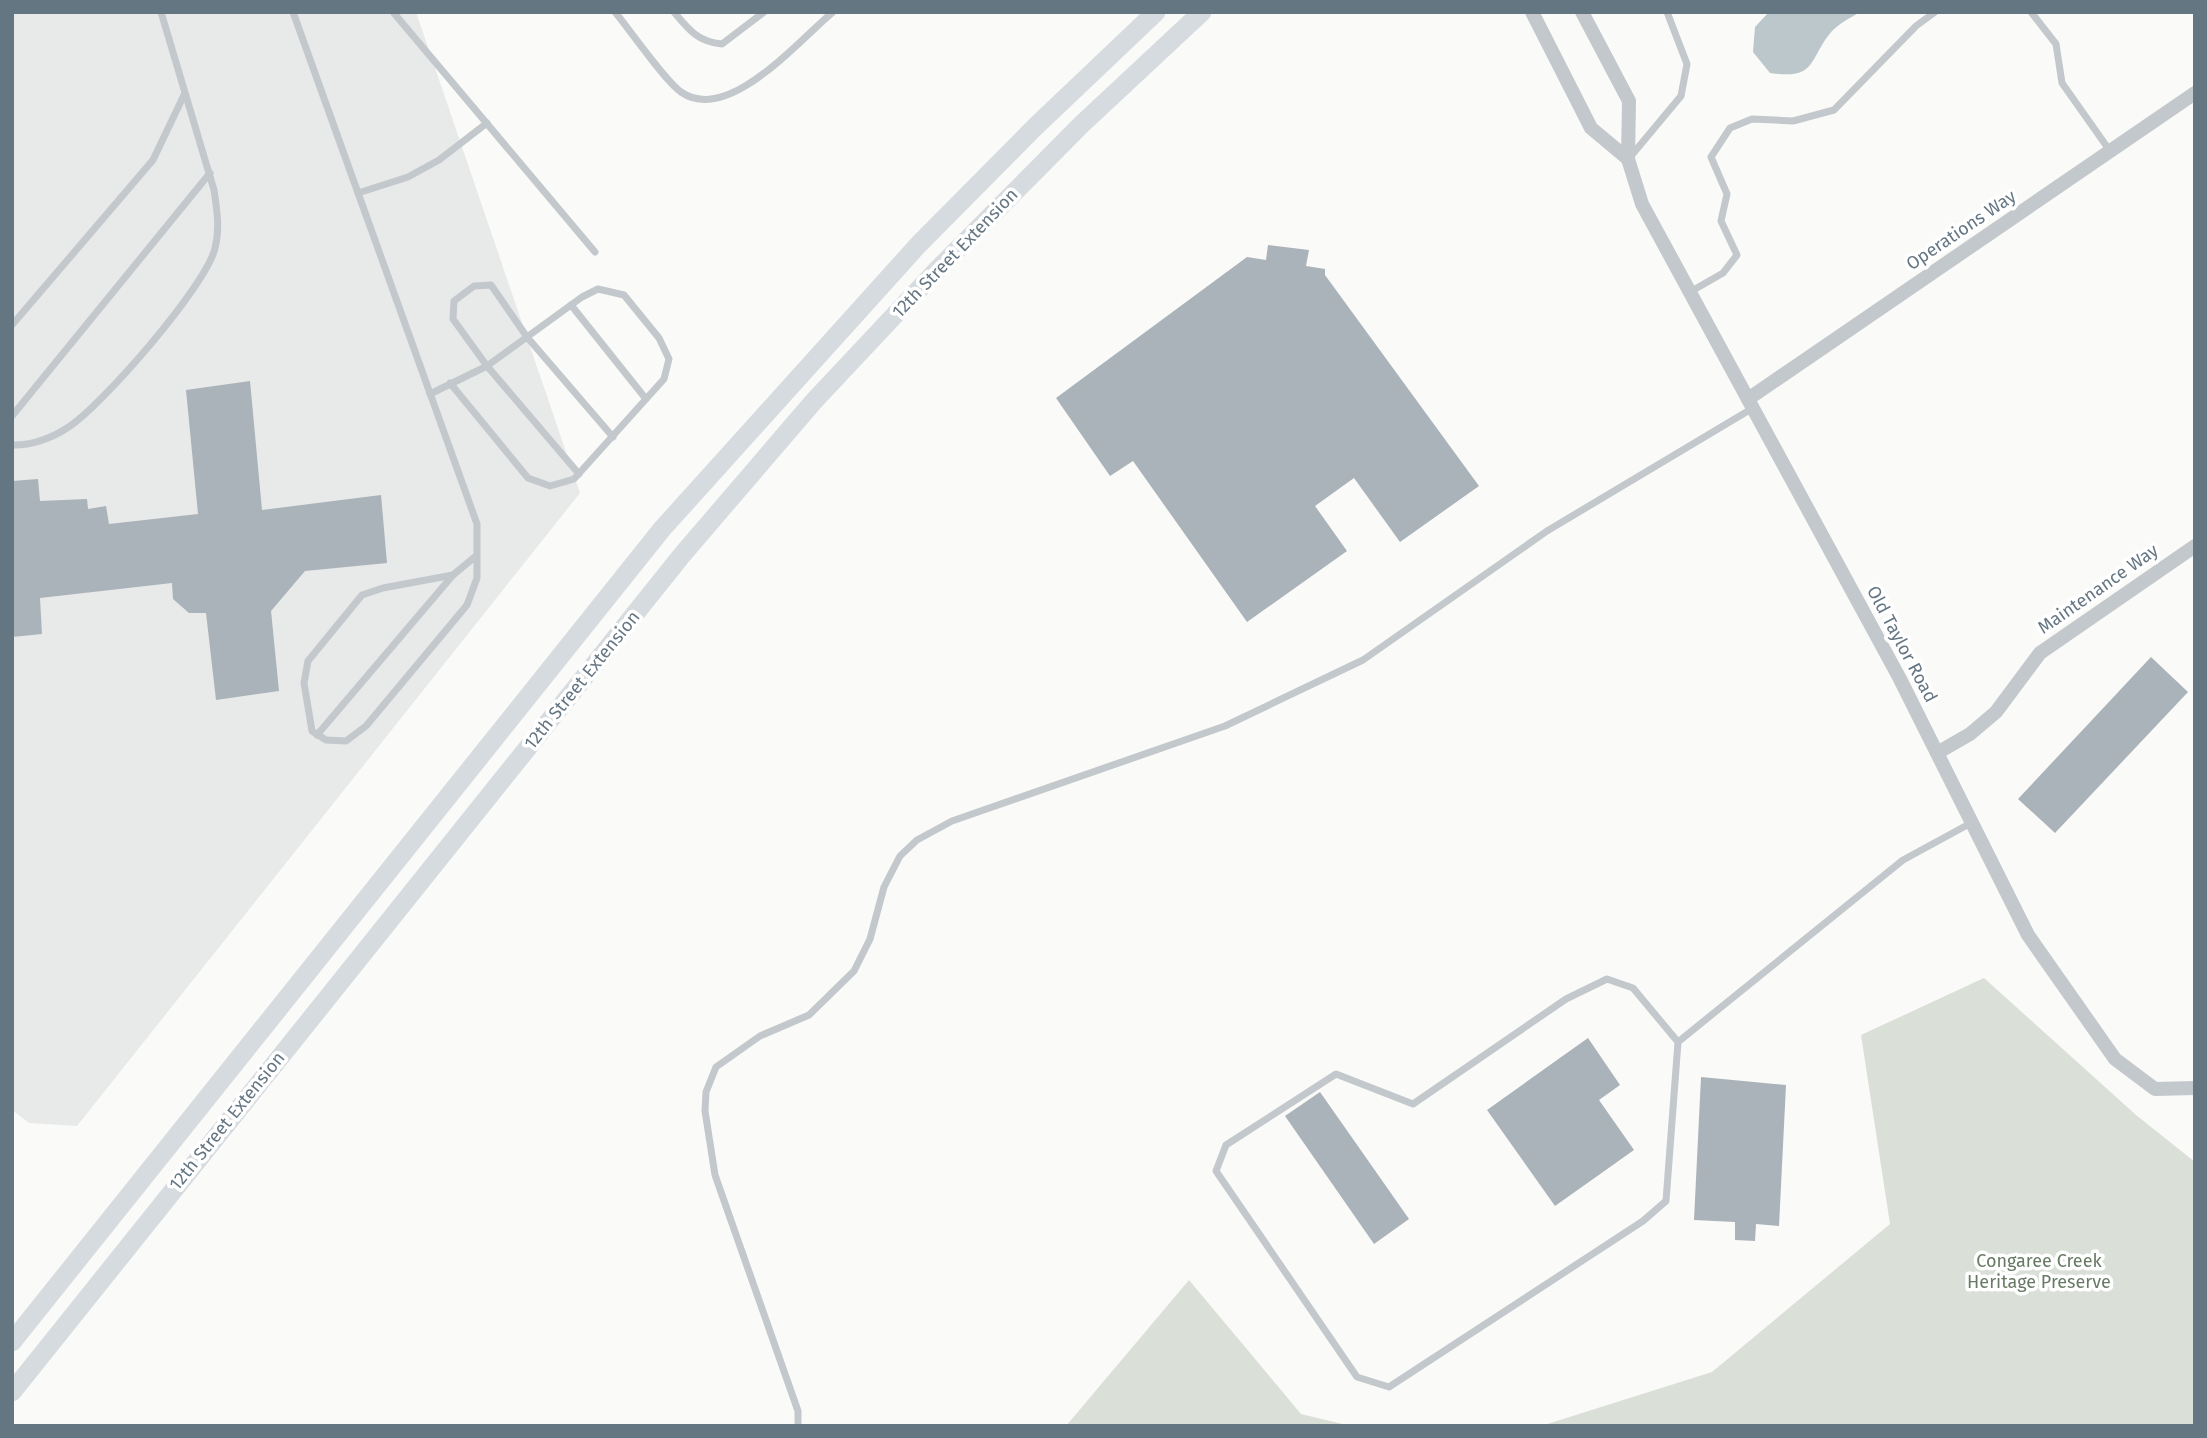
<svg xmlns="http://www.w3.org/2000/svg" width="2207" height="1438" viewBox="0 0 2207 1438" font-family="'Fira Sans',sans-serif">
<style>
.built{fill:#e8e9e9}
.green{fill:#dadfd7}
.water{fill:#bbc7cb}
.building{fill:#aab3b9}
.lines{fill:none;stroke-linecap:round;stroke-linejoin:round}
.lane{stroke:#c3c8cc;stroke-width:7}
.street{stroke:#c3c8cc;stroke-width:14}
.secondary{stroke:#d6dbdf;stroke-width:19}
.labels{text-anchor:middle;stroke-width:7;stroke-linejoin:round;paint-order:stroke}
.street-label{font-size:18px;fill:#657683;stroke:#fff}
.park-label{font-size:18px;fill:#687a64;stroke:#fff}
</style>
<rect width="100%" height="100%" fill="#fafaf8"/>
<!-- built -->
<polygon class="built" points="12,12 416,12 580,493 77,1126 29,1123 12,1110"/>
<!-- green -->
<g class="green">
<polygon points="1984,978 2136,1115 2195,1162 2195,1426 1541,1426 1712,1372 1890,1224 1861,1035"/>
<polygon points="1189,1280 1301,1414 1351,1426 1066,1426"/>
</g>
<!-- water -->
<path class="water" d="M1769,12h91c-10,6 -20,11 -28,19 -24,28 -14,49 -62,42l-17,-21 2,-25z"/>
<!-- building -->
<g class="building">
<polygon points="1268,245 1309,250 1306,266 1325,269 1325,275 1479,486 1400,542 1354,478 1315,506 1347,551 1247,622 1133,461 1110,476 1056,398 1247,257 1266,260"/>
<polygon points="250,381 262,510 381,495 387,563 305,571 271,611 279,691 216,700 206,613 189,613 173,599 172,583 40,598 42,634 12,637 12,481 38,479 40,501 87,499 88,509 106,506 109,524 198,514 186,390"/>
<polygon points="2151,657 2188,692 2055,833 2018,799"/>
<polygon points="1588,1038 1620,1085 1599,1100 1634,1150 1555,1206 1487,1110"/>
<polygon points="1701,1077 1786,1085 1779,1226 1756,1224 1755,1241 1735,1240 1735,1222 1694,1220"/>
<polygon points="1320,1092 1409,1219 1374,1244 1285,1116"/>
</g>
<g class="lines">
<!-- lane -->
<g class="lane">
<polyline points="293,12 477,524 477,578 467,605 366,726 346,741 326,740 312,731 304,683 308,661 362,595 383,588 453,575 476,556"/>
<polyline points="393,12 595,252"/>
<path d="M615,12c15,18 50,69 66,80 47,33 118,-52 152,-80"/>
<path d="M674,12c15,18 24,30 48,32l42,-32"/>
<polyline points="2031,12 2056,44 2062,83 2110,151"/>
<polyline points="1631,156 1681,96 1687,64 1667,12"/>
<polyline points="358,193 408,177 439,160 487,123"/>
<polyline points="1690,292 1723,273 1737,255 1721,221 1727,194 1711,157 1730,128 1752,119 1793,121 1834,110 1916,26 1935,12"/>
<polyline points="571,305 646,399"/>
<polyline points="12,325 153,160 184,95"/>
<polyline points="430,394 487,366 582,297 598,289 624,295 659,338 669,359 664,379 574,479 550,486 528,478 450,383"/>
<polyline points="12,416 210,173"/>
<path d="M12,445c18,1 40,-7 55,-17 34,-21 140,-143 148,-180 5,-19 2,-38 -1,-58l-53,-178"/>
<polyline points="579,474 487,366 453,319 454,301 474,286 491,285 527,337 613,437"/>
<polyline points="317,735 453,575"/>
<polyline points="1678,1042 1633,988 1607,979 1566,999 1413,1104 1336,1074 1226,1145 1216,1171 1357,1377 1389,1387 1643,1221 1666,1201 1678,1042 1903,860 1971,823"/>
<polyline points="798,1426 798,1411 715,1175 705,1111 706,1092 716,1067 760,1036 809,1015 854,971 870,939 884,887 900,856 917,840 952,821 1225,726 1363,660 1547,531 1753,408"/>
</g>
<!-- street -->
<g class="street">
<polyline points="1532,12 1591,128 1628,159 1629,101 1582,12"/>
<polyline points="1628,159 1642,204 1900,679 2028,935 2115,1059 2155,1089 2195,1088"/>
<polyline points="1748,399 2195,93"/>
<polyline points="1937,753 1970,734 1996,712 2040,653 2195,546"/>
</g>
<!-- secondary -->
<g class="secondary">
<polyline points="12,1342 662,529 919,244 1035,127 1156,12"/>
<polyline points="12,1392 682,555 814,401 937,270 1082,124 1202,12"/>
</g>
</g>
<g class="labels">
<!-- street labels -->
<g class="street-label">
<text transform="translate(1961 230) rotate(-34)" y="6">Operations Way</text>
<text transform="translate(955 253) rotate(-46)" y="6">12th Street Extension</text>
<text transform="translate(2098 589) rotate(-35)" y="6">Maintenance Way</text>
<text transform="translate(1902 644) rotate(62)" y="6">Old Taylor Road</text>
<text transform="translate(582 680) rotate(-51)" y="6">12th Street Extension</text>
<text transform="translate(227 1121) rotate(-51)" y="6">12th Street Extension</text>
</g>
<!-- park labels -->
<g class="park-label">
<text x="2039" y="1267">Congaree Creek<tspan x="2039" dy="21">Heritage Preserve</tspan></text>
</g>
</g>
<!-- border -->
<rect width="2207" height="1438" fill="none" stroke="#657683" stroke-width="28"/>
</svg>
